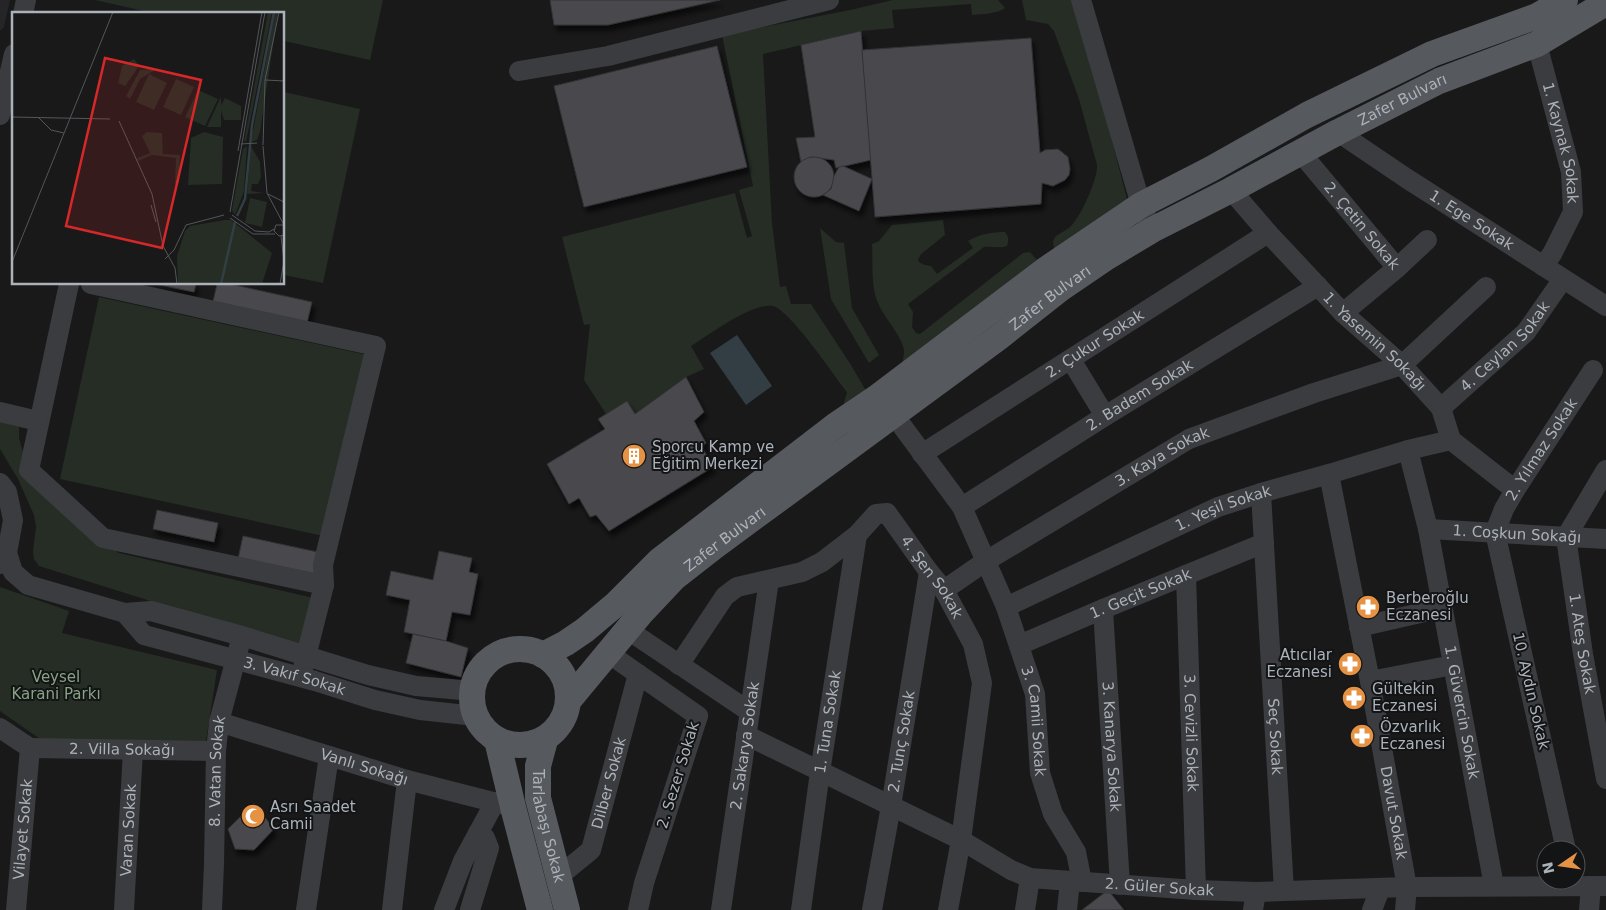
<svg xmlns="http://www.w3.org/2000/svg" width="1606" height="910" viewBox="0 0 1606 910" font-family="'DejaVu Sans',sans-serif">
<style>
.built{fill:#252527}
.green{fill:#252d25}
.water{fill:#323e43}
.building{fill:#48494d;stroke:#333336;filter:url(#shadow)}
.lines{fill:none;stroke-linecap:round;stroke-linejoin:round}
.minor{stroke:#3a3c3f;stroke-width:20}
.major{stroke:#56595e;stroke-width:26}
.labels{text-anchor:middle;stroke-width:4;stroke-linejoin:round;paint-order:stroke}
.street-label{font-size:15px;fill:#acb2b9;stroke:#131415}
.poi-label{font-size:15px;fill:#acb2b9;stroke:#131415;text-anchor:start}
.park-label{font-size:15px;fill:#88a384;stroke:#131415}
.inset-river{fill:none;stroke:#323e43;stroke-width:2.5}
.inset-road{fill:none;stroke:#54565a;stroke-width:1}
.view{fill:#d62828;fill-opacity:0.15;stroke:#d62828;stroke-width:2.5}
.inset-edge{fill:none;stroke:#acb2b9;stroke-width:2.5}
</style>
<defs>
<filter id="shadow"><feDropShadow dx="3" dy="5.5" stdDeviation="2.5" flood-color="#0009"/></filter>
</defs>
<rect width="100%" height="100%" fill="#19191a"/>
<!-- built -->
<polygon class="built" points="0,0 10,0 4,27 0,31"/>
<!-- green -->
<g class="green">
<polygon points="95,0 383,0 370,60 284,41 284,14 157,14"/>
<path d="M893,0h105l7,8c-8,6 -23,6 -33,7l-1,-11 -79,6 2,18 -33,3 -98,23 9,169 8,64 6,-1 5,18h20l40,61 18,31 -26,10 4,-14c-12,-15 -59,-85 -75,-86 -21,-3 -63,29 -81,40l13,23 -18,8 -51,37 -8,-13 -21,13 -22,-34 6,-56 -6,1 -22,-88 173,-44 12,45 5,-2 -13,-46 14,-4 -31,-151 128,-25z"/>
<path d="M1022,0h53l55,210 -76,39 -1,-7 2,-5c5,-4 12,-7 16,-11 10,-10 27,-47 26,-61l-18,-66 -25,-68 -6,-7 -22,-4z"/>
<polygon points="284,92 360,109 323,283 284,275"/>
<path d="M943,220l2,15 -24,19 -3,6c3,5 8,5 13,6l6,8 36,-26 -5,-7c12,-7 23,-9 37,-9 4,5 4,8 2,14 -8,3 -15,0 -23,1l-76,57 5,8 -1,15 4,6 4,1 103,-81 7,-1 7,8 -135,105c1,-5 2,-10 2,-15 -2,-15 -23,-35 -28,-52 -5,-17 -3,-37 -4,-54l7,-3 13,-16z"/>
<polygon points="820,228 836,242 844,243 852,308 879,355 869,363 831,299"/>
<polygon points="99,297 372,356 333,538 60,479"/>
<polygon points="0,421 19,422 19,438 29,474 111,548 119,553 318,599 301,646 246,631 39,566 34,559 33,551 36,527 34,515 18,479 0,449"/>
<polygon points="0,587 69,611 62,633 217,670 206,741 40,739 0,711"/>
</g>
<!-- water -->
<polygon class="water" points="737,335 772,386 746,405 710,353"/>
<!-- building -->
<g class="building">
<polygon points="550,0 720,0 608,25 554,25"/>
<polygon points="861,31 871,160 836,168 834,160 811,157 801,162 796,138 815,137 801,45"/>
<polygon points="1031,38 1040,153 1045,150 1058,149 1068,157 1070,169 1069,175 1065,180 1053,186 1042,183 1041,204 875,217 862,50"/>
<polygon points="717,46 747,167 584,207 554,86"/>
<circle cx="814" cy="177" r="20"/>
<polygon points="843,166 872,179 859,211 823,195 831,189 834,176 839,167"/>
<polygon points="155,284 196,284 194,292"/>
<polygon points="217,284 230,284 312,302 306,327 212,306"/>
<polygon points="686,377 704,412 694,421 706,443 702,447 713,467 609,531 596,515 590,517 579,498 569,504 547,464 605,429 598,419 627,401 635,414"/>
<polygon points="157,510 218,523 214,542 153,529"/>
<polygon points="243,536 322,553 317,576 238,559"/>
<polygon points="439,551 472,558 469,572 478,574 470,615 452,612 446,641 404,632 410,600 386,595 391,571 433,580"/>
<polygon points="413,634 446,641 468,648 461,677 406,663"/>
<polygon points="254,803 274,829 254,850 235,849 228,829"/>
<polygon points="1108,890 1124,910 1082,910"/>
</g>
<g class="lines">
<!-- minor -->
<g class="minor">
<polyline points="1081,0 1141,205 1152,230"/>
<polyline points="23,14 26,0"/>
<path id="s1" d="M1537,44l34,128 2,40 -21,42 -9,12"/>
<polyline points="519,71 608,56 829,0"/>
<polyline points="0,115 14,54"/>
<path id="s2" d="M1338,132l68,46 200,128"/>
<path id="s3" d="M1301,153l96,115 -54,45"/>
<path id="s4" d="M1231,190l37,43 75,80 59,52 39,43 10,32 64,50"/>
<polyline points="1397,268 1427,240"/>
<polyline points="69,284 29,470 103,538 324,585"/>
<polyline points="91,284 376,346 323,565 324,585 301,676"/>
<polyline points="1071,360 1105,416"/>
<path id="s5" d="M1441,408l85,-76 37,-53"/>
<polyline points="0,412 38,421"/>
<path id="s6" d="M894,415l68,92 44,100 29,87 5,79 13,41 23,38 6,30"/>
<path id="s7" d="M1408,450l20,79 66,357"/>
<path id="s8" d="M922,454l346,-221"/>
<path id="s9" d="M1606,470l-40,67 17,117 23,125"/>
<path id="s10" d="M1329,474l41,207 37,206 -2,23"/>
<polyline points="0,483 7,492 13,520 7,553 0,564"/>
<path id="s11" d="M1261,493l23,398"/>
<path id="s12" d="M962,507l143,-91 213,-130"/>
<path id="s13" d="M1428,529l178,10"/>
<polyline points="7,553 13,572 28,585 125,613 151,611 242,636 368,675 416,686 473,691"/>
<path id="s14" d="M1186,575l10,315"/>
<path id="s15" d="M944,590l42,-29 203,-122 125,-46 88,-28 84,-78"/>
<path id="s16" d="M1006,607l212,-100 43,-14 68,-19 79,-24 43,-10"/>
<path id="s17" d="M1103,609l17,276"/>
<path id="s18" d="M125,613l19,22 171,46 60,19 45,10 56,6"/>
<polyline points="1359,627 1442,608"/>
<polyline points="628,630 750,712"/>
<path id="s19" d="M1019,645l84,-36 161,-66"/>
<polyline points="608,653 698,716 644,883 638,910"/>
<path id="s20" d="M679,665l46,-69 12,-9 65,-15 20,-10 35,-27 19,-21 11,-1 42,59 15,18 29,54 9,39 -21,157 -13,70"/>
<polyline points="1370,681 1453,665"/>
<path id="s21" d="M219,722l188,58 106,27"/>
<polyline points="0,728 30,748"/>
<path id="s22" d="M746,735l215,105 50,30 19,8 166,12 60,2 151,-5 199,-1"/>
<path id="s23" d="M30,748l186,3"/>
<path id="s24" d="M1566,850l-71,-318 9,-23 11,-19 78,-120"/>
<path id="s25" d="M558,877l33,-27 47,-176"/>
<path id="s26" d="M16,910l14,-162"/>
<path id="s27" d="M124,910l9,-160"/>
<path id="s28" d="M212,910l2,-46 2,-113 3,-29 20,-75"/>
<polyline points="306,910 329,756"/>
<polyline points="392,910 407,780"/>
<polyline points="444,910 463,861 495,802"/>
<polyline points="470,910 489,848 485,838 478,833"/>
<path id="s29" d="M721,910l48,-330"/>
<path id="s30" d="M801,910l19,-138 37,-237"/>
<path id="s31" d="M872,910l19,-104 38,-234"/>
<polyline points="1025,910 1030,878"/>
<polyline points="1067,910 1070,881"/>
<polyline points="1253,910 1256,892"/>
<polyline points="1372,910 1380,889"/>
<polyline points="1589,910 1591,886"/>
</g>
<!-- major -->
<g class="major">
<circle cx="520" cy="697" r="48"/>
<polyline points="543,655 566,643 585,630 616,604 660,560 836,425 876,398 1045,270 1141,205 1211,169 1307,115 1432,54 1537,16 1565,0"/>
<path id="s32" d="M569,700l73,-88 32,-34 41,-32 283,-208 62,-49 47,-32 45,-27 79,-40 107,-58 101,-51 98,-37 69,-41"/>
<polyline points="497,740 513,807 540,910"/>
<path id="s33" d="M545,740l-7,26v32l29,112"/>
</g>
</g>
<!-- icons -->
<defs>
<g id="building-disc" transform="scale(1.25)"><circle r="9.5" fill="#e69245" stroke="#131415"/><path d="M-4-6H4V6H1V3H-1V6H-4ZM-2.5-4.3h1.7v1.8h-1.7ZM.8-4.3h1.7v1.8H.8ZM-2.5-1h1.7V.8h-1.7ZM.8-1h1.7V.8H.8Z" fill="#fff"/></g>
<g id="pharmacy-disc" transform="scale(1.25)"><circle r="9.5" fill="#e69245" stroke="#131415"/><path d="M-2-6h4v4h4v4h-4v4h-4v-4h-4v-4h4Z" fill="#fff"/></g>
<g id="mosque-disc" transform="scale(1.25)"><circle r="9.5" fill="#e69245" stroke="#131415"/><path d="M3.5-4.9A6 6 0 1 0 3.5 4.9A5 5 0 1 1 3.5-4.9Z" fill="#fff"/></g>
</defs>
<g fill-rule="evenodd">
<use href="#building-disc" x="634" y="456"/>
<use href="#pharmacy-disc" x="1368" y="607"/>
<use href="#pharmacy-disc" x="1350" y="664"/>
<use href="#pharmacy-disc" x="1354" y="698"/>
<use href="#pharmacy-disc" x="1362" y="736"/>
<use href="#mosque-disc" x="253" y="816"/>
</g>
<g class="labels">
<!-- street labels -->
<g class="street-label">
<text dy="5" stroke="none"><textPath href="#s32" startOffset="1035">Zafer Bulvarı</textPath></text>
<text dy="5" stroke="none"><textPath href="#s1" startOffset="102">1. Kaynak Sokak</textPath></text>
<text dy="5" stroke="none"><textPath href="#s2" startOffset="160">1. Ege Sokak</textPath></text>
<text dy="5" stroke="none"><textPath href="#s3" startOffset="95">2. Çetin Sokak</textPath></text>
<text dy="5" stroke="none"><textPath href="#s32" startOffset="630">Zafer Bulvarı</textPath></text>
<text dy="5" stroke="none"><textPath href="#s4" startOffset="209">1. Yasemin Sokağı</textPath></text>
<text dy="5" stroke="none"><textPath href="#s8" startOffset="205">2. Çukur Sokak</textPath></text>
<text dy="5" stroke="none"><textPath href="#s5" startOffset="89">4. Ceylan Sokak</textPath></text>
<text dy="5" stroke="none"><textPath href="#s12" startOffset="210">2. Badem Sokak</textPath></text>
<text dy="5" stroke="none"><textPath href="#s24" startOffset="421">2. Yılmaz Sokak</textPath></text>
<text dy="5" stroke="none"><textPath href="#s15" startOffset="256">3. Kaya Sokak</textPath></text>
<text dy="5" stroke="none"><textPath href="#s16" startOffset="239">1. Yeşil Sokak</textPath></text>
<text dy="5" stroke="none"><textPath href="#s13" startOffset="89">1. Coşkun Sokağı</textPath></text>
<text dy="5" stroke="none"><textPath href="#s32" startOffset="225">Zafer Bulvarı</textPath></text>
<text dy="5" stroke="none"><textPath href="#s20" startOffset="349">4. Şen Sokak</textPath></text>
<text dy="5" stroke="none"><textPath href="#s19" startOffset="132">1. Geçit Sokak</textPath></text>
<text dy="5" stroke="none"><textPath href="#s9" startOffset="186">1. Ateş Sokak</textPath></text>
<text dy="5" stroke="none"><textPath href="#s18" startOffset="185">3. Vakıf Sokak</textPath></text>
<text transform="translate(1531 691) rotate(77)" y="5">10. Aydın Sokak</text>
<text dy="5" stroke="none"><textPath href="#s7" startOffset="268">1. Güvercin Sokak</textPath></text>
<text dy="5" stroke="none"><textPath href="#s30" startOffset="190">1. Tuna Sokak</textPath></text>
<text dy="5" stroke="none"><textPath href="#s6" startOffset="342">3. Camii Sokak</textPath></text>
<text dy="5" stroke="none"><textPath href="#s14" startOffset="158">3. Cevizli Sokak</textPath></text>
<text dy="5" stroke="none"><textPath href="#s11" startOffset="244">Seç Sokak</textPath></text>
<text dy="5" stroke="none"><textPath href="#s31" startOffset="171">2. Tunç Sokak</textPath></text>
<text dy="5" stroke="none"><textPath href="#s29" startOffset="166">2. Sakarya Sokak</textPath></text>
<text dy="5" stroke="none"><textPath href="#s17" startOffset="138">3. Kanarya Sokak</textPath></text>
<text dy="5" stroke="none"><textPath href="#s23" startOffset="92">2. Villa Sokağı</textPath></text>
<text dy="5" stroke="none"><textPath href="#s21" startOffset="152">Vanlı Sokağı</textPath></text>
<text dy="5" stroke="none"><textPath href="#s28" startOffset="139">8. Vatan Sokak</textPath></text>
<text transform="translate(678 775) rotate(-73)" y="5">2. Sezer Sokak</text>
<text dy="5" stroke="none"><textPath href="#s25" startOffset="112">Dilber Sokak</textPath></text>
<text dy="5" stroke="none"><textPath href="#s10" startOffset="345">Davut Sokak</textPath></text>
<text dy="5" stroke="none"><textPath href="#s33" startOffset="88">Tarlabaşı Sokak</textPath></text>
<text dy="5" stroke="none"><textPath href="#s26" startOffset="81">Vilayet Sokak</textPath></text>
<text dy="5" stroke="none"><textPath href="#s27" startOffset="80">Varan Sokak</textPath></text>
<text dy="5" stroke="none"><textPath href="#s22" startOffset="448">2. Güler Sokak</textPath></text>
</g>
<!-- poi labels -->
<g class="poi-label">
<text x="652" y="452">Sporcu Kamp ve<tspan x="652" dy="17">Eğitim Merkezi</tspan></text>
<text x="1386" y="603">Berberoğlu<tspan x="1386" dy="17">Eczanesi</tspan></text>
<text x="1332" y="660" text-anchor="end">Atıcılar<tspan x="1332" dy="17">Eczanesi</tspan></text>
<text x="1372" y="694">Gültekin<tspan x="1372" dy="17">Eczanesi</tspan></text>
<text x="1380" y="732">Özvarlık<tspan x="1380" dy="17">Eczanesi</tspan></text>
<text x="270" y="812">Asrı Saadet<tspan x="270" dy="17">Camii</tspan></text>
</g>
<!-- park labels -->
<g class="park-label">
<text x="56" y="682">Veysel<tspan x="56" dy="17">Karani Parkı</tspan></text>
</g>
</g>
<!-- overview -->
<g transform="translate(12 12)">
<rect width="272" height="272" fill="#19191a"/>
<path d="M256,0h4l-26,130 -2,-1zM263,0h3l-18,120 -3,8 -6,2zM122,47l5,6 -4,7 -10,14 -7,-3 4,-17zM145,57l-17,10 -10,20 -4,-3 14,-26zM137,62l18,9 -13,27 -18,-8zM164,67l18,8 -13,28 -18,-8zM186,78l20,9 -13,27 -20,-9zM209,85v30h-14l11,-24zM213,86l16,8v14h-17l-4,-13zM135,120l15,1 1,21 17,1 -1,28 -4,1 1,-26 -24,-3 -14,6 -1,-3 13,-5 -8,-17zM192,120l19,5 -1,47 -34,1 3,-47zM235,134l-3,45 -9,24 -3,-5 11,-61zM239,134l9,16 1,15 -3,7h-6l-1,7 14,2 -18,1zM238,186l17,4 -5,25 -17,-4zM213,208h6l41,33 -10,31h-84l-1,-28 8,-25 5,-5z" fill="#252d25"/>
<path class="inset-river" d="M225,204l8,-17 7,-74 22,-113M209,272l14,-62"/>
<path class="inset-road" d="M253,68l20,1M0,105l98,2M27,106l12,12 13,3M107,109l33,73 11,52 12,22 2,16M229,132l16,-1M251,133l2,-65 14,-68M251,134l4,47 17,32M226,139l24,-139M256,182l16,8M139,193l5,17M218,200l35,-200M220,203l23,16 14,1 5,-3M218,206l23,16h22M272,213h-8l-2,6 5,5 6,-1M153,247l9,-9 12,-25 38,-10M0,250l101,-250M268,272l4,-23 -3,-25"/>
<path class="view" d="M93,46l96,22 -39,168 -96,-22z"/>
<rect width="272" height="272" class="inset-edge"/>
</g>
<!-- north arrow -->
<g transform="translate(1561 865) rotate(257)"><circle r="24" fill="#131415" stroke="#505357"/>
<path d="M0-4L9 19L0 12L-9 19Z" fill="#e69245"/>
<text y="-8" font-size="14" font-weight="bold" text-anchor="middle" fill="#acb2b9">N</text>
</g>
</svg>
